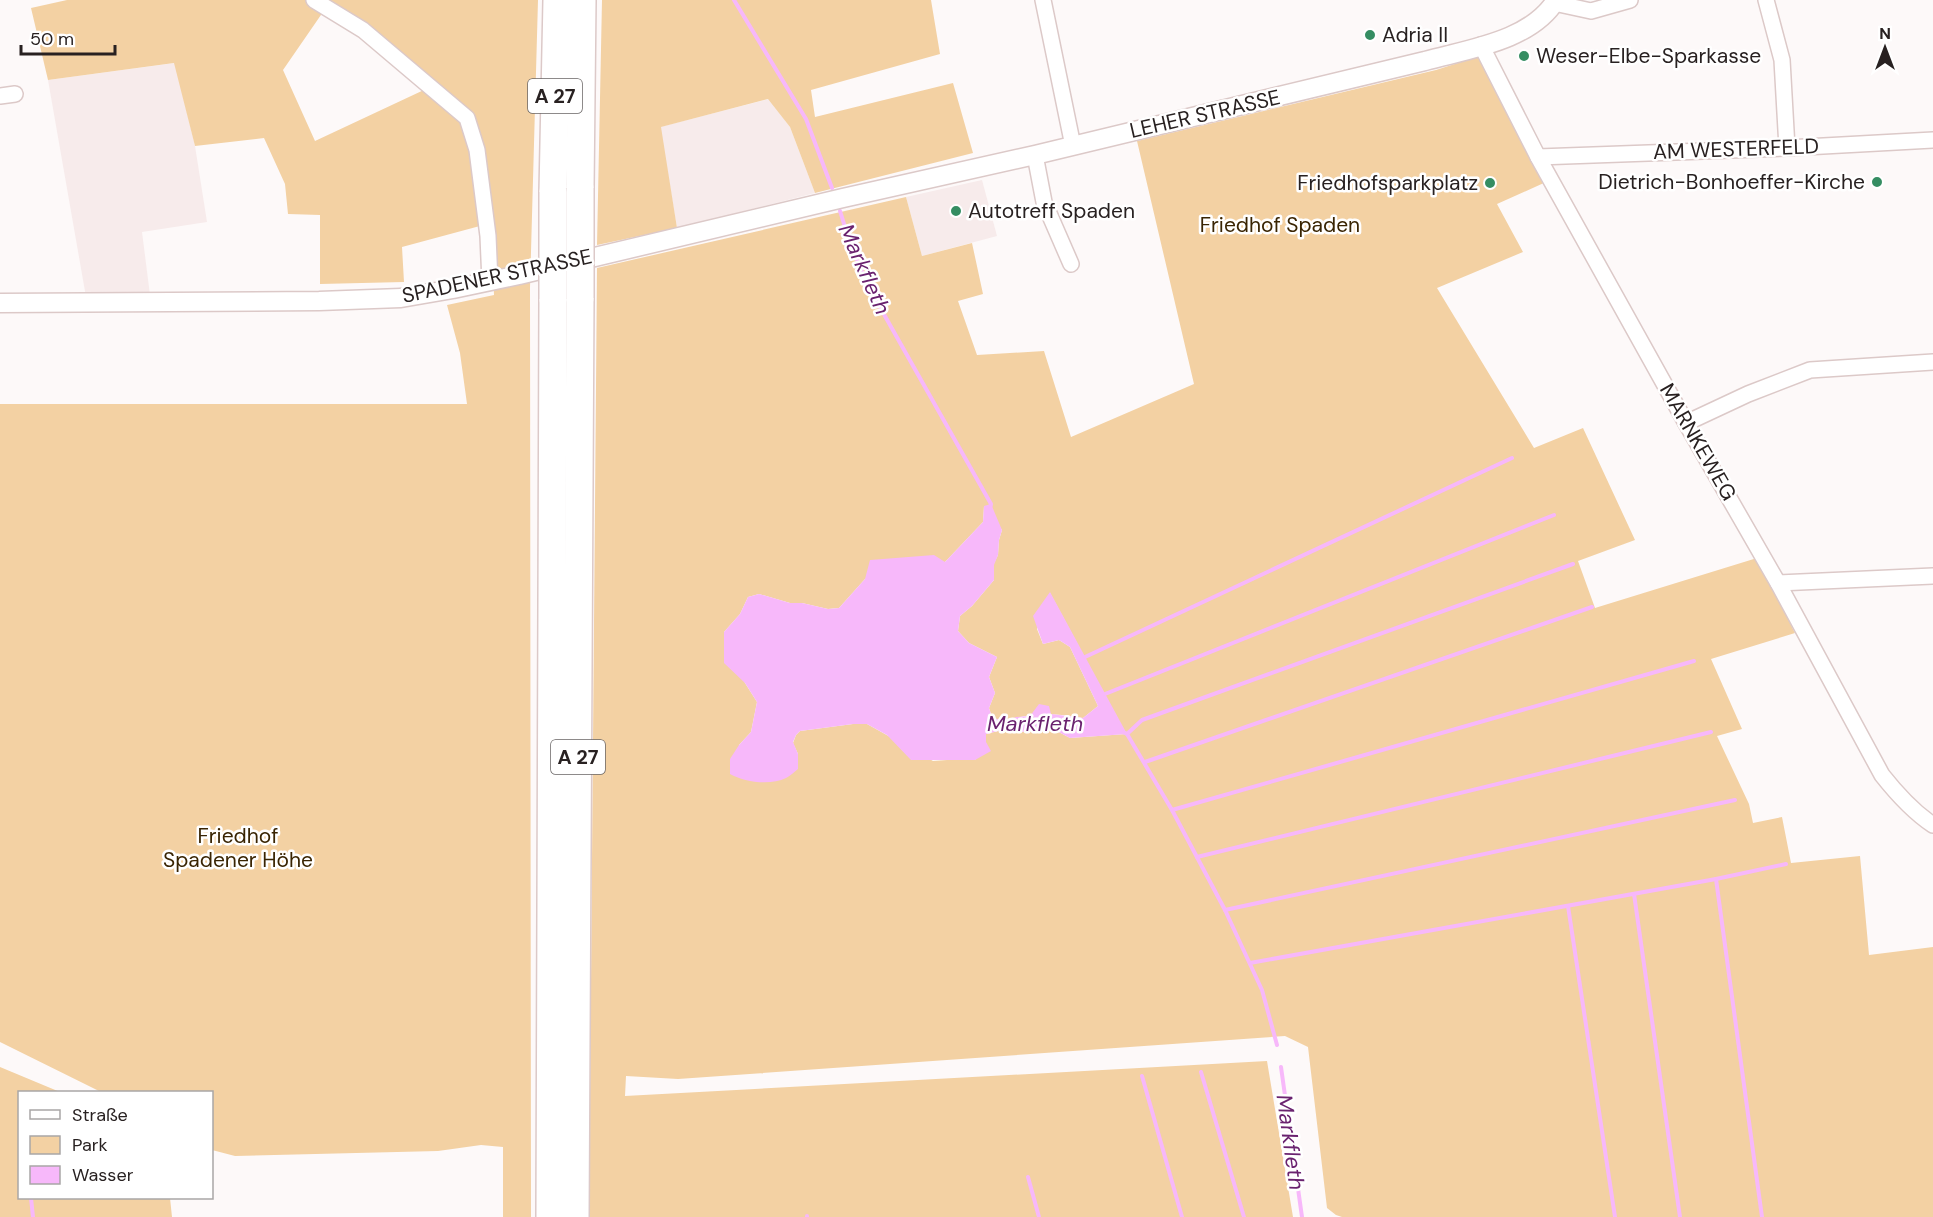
<svg xmlns="http://www.w3.org/2000/svg" width="1933" height="1217" viewBox="0 0 1933 1217" font-family="'DM Sans',sans-serif">
<style>
.built{fill:#f7ebeb}
.green{fill:#f3d1a3;fill-rule:evenodd}
.water{fill:#f7b8fa}
.lines{fill:none;stroke-linecap:round;stroke-linejoin:round}
.stream{stroke:#f7b8fa;stroke-width:4}
.minor-casing{stroke:#dcc9c8;stroke-width:18}
.tertiary-casing{stroke:#dcc9c8;stroke-width:21}
.motorway-casing{stroke:#dcc9c8;stroke-width:30}
.minor{stroke:#fff;stroke-width:15}
.tertiary{stroke:#fff;stroke-width:18}
.motorway{stroke:#fff;stroke-width:27}
.motorway-bridge-casing{stroke:#dcc9c8;stroke-width:30;stroke-linecap:butt}
.motorway-bridge{stroke:#fff;stroke-width:27}
.poi-dot{fill:#358d62;stroke:#fff;stroke-width:2}
.labels{text-anchor:middle;stroke-width:5;stroke-linejoin:round;paint-order:stroke}
.shield{fill:#fff;stroke:#686464;stroke-width:1.5}
.shield-label{font-size:20px;font-weight:bold;fill:#282121}
.poi-label{font-size:21px;fill:#282121;stroke:#fff;text-anchor:start}
.street-label{font-size:21px;fill:#282121;stroke:#fff}
.park-label{font-size:21px;fill:#392402;stroke:#fff}
.water-label{font-size:22px;font-style:italic;fill:#6a226f;stroke:#fff}
</style>
<rect width="100%" height="100%" fill="#fdf9f9"/>
<!-- built -->
<g class="built">
<polygon points="175,63 195,146 207,222 142,232 150,295 86,297 48,80"/>
<polygon points="769,99 790,127 815,193 677,228 660,127"/>
<polygon points="982,180 997,236 922,256 906,197"/>
</g>
<!-- green -->
<g class="green">
<path d="M67,0h471l-8,288 1,929h-28v-70l-22,-2 -43,6 -203,5 -23,-6v-58h-111l-101,-50v-638h467l-7,-51 -13,-48 47,-10 -3,-72 -89,24 2,35 -84,2v-69l-32,-1 -3,-30 -21,-46 -69,8 -21,-83 -126,17 -17,-72zM323,12l39,23 64,54 -111,52 -32,-71z"/>
<polygon points="602,0 931,0 940,54 811,90 815,117 953,83 973,153 815,193 790,127 768,99 661,127 677,228 597,245"/>
<path d="M1480,56l66,126 -49,22 26,48 -86,36 97,160 49,-20 52,112 -57,21 17,47 162,-50 38,75 -84,26 31,70 -25,7 32,68 4,19 29,-6 9,46 69,-7 9,99 64,-8v270h-591l-6,-2 -9,-7 -19,-161 -23,-11 -607,43 -52,-3 -1,20 642,-35 26,156h-704l8,-949 309,-71 16,59 50,-13 11,51 -25,7 19,54 67,-4 27,86 123,-53 -57,-243 299,-71zM984,506l18,24 -3,10 -1,15 -5,10 1,15 -22,26 -12,10 -2,15 11,12 28,14 -8,20 6,16 -6,15 3,9 12,5c25,-10 52,-9 79,-4l15,-12 -28,-59 -11,-7 -16,4 -6,-15 13,-36 76,141 -56,4 -17,-9 -33,3 -18,-2 -16,4v8l-11,18 -14,-1 -28,2 -66,-37h-14l-53,7 -4,4 -3,8 5,11 -59,-9 12,-13 6,-30 -12,-19 -21,-51 16,-18 8,-17 11,-3 31,9h12l26,6 11,-1 26,-29 80,-17 38,-40z"/>
<polygon points="0,1067 60,1092 20,1092 20,1198 170,1198 172,1217 0,1217"/>
</g>
<!-- water -->
<path class="water" d="M991,504l11,26 -3,10 -1,15 -4,10v15l-22,26 -12,10 -2,15 11,12 28,14 -8,20 6,16 -6,15 3,9 12,5 12,-5 14,-1 9,-12 10,2 2,8 32,4 15,-12 -28,-59 -11,-7 -16,4 -10,-28 17,-24 77,142 -57,4 -17,-9 -33,3 -18,-2 -16,4v8l5,9 -16,9h-64l-24,-25 -20,-11h-14l-53,7 -4,4 -3,7 5,12v15c-4,3 -8,7 -12,9 -16,8 -42,4 -56,-4v-15l9,-14 12,-13 6,-30 -12,-19 -21,-20v-31l16,-18 8,-17 11,-3 31,9h12l26,6 11,-1 26,-29 5,-19 64,-5 11,7 38,-40 1,-16z"/>
<g class="lines">
<!-- stream -->
<g class="stream">
<polyline points="734,0 806,119 832,188"/>
<polyline points="840,211 850,243 868,286 991,504 990,509"/>
<polyline points="1085,657 1512,458"/>
<polyline points="1105,694 1554,515"/>
<polyline points="1123,732 1127,734 1172,810 1225,910 1262,990 1277,1045"/>
<polyline points="1127,734 1142,720 1573,564"/>
<polyline points="1145,762 1592,607"/>
<polyline points="1172,810 1694,661"/>
<polyline points="1197,857 1711,732"/>
<polyline points="1716,879 1762,1217"/>
<polyline points="1634,894 1680,1217"/>
<polyline points="1568,906 1615,1217"/>
<polyline points="1225,910 1735,800"/>
<polyline points="1250,963 1716,879 1786,864"/>
<polyline points="1281,1067 1302,1217"/>
<polyline points="1201,1072 1244,1217"/>
<polyline points="1142,1076 1182,1217"/>
<polyline points="1028,1177 1039,1217"/>
<polyline points="31,1198 33,1217"/>
<polyline points="807,1216 807,1217"/>
</g>
<!-- minor casing -->
<g class="minor-casing">
<g id="minor">
<polyline points="314,0 363,30 467,118 477,150 488,236 490,282"/>
<polyline points="1043,0 1073,146"/>
<polyline points="1766,0 1782,60 1787,148"/>
<polyline points="1554,3 1591,11 1630,0"/>
<path d="M1481,45l57,112 148,266 92,160 104,192c15,19 30,36 51,50"/>
<polyline points="0,96 15,94"/>
<polyline points="1035,155 1044,202 1071,264"/>
<polyline points="1538,157 1787,148 1933,140"/>
<polyline points="1686,423 1748,394 1810,370 1933,362"/>
<polyline points="1778,583 1933,576"/>
</g>
</g>
<!-- tertiary casing -->
<g class="tertiary-casing">
<path id="tertiary" d="M0,303l319,-2 82,-3 52,-9 66,-14 324,-77 192,-43 390,-94c43,-12 106,-20 131,-61"/>
</g>
<!-- motorway casing -->
<g class="motorway-casing">
<g id="motorway">
<polyline points="580,188 582,0"/>
<polyline points="553,192 557,0"/>
<polyline points="550,1217 553,299"/>
<polyline points="575,1217 580,298"/>
</g>
</g>
<!-- minor -->
<use href="#minor" class="minor"/>
<!-- tertiary -->
<use href="#tertiary" class="tertiary"/>
<!-- motorway -->
<use href="#motorway" class="motorway"/>
<!-- motorway-bridge casing -->
<g class="motorway-bridge-casing">
<g id="motorway-bridge">
<polyline points="580,188 580,298"/>
<polyline points="553,299 553,192"/>
</g>
</g>
<!-- motorway-bridge -->
<use href="#motorway-bridge" class="motorway-bridge"/>
</g>
<!-- markers -->
<g class="poi-dot">
<circle cx="1370" cy="35" r="6"/>
<circle cx="1524" cy="56" r="6"/>
<circle cx="1877" cy="182" r="6"/>
<circle cx="1490" cy="183" r="6"/>
<circle cx="956" cy="211" r="6"/>
</g>
<g class="labels">
<!-- shield labels -->
<g class="shield">
<rect x="528" y="79" width="54" height="34" rx="4.5"/>
<rect x="551" y="740" width="54" height="34" rx="4.5"/>
</g>
<g class="shield-label">
<text x="555" y="103">A 27</text>
<text x="578" y="764">A 27</text>
</g>
<!-- poi labels -->
<g class="poi-label">
<text x="1382" y="42">Adria II</text>
<text x="1536" y="63">Weser-Elbe-Sparkasse</text>
<text x="1865" y="189" text-anchor="end">Dietrich-Bonhoeffer-Kirche</text>
<text x="1478" y="190" text-anchor="end">Friedhofsparkplatz</text>
<text x="968" y="218">Autotreff Spaden</text>
</g>
<!-- street labels -->
<g class="street-label">
<text transform="translate(1205 114) rotate(-13)" y="7">LEHER STRASSE</text>
<text transform="translate(1736 149) rotate(-2)" y="7">AM WESTERFELD</text>
<text transform="translate(497 276) rotate(-12)" y="7">SPADENER STRASSE</text>
<text transform="translate(1698 442) rotate(60)" y="7">MARNKEWEG</text>
</g>
<!-- park labels -->
<g class="park-label">
<text x="1280" y="232">Friedhof Spaden</text>
<text x="238" y="843">Friedhof<tspan x="238" dy="24">Spadener Höhe</tspan></text>
</g>
<!-- water labels -->
<g class="water-label">
<text transform="translate(865 269) rotate(66)" y="8">Markfleth</text>
<text x="1035" y="731">Markfleth</text>
<text transform="translate(1291 1142) rotate(82)" y="8">Markfleth</text>
</g>
</g>
<!-- legend -->
<rect x="18" y="1091" width="195" height="108" fill="#ffffff" stroke="#a9a6a6" stroke-width="1.5"/>
<rect x="30" y="1110" width="30" height="9" fill="#ffffff" stroke="#a9a6a6" stroke-width="1.5"/>
<text x="72" y="1121" font-size="18" fill="#282121">Straße</text>
<rect x="30" y="1136" width="30" height="18" fill="#f3d1a3" stroke="#a9a6a6" stroke-width="1.5"/>
<text x="72" y="1151" font-size="18" fill="#282121">Park</text>
<rect x="30" y="1166" width="30" height="18" fill="#f7b8fa" stroke="#a9a6a6" stroke-width="1.5"/>
<text x="72" y="1181" font-size="18" fill="#282121">Wasser</text>
<!-- north arrow -->
<g transform="translate(1885 48)" stroke="#ffffff" stroke-width="4.5" paint-order="stroke">
<path d="M0-4.5L10 22L0 15L-10 22Z" fill="#282121"/>
<text y="-9" font-size="16" font-weight="bold" text-anchor="middle" fill="#282121">N</text>
</g>
<!-- scale -->
<path d="M21 45v9h94v-9" fill="none" stroke="#282121" stroke-width="3"/>
<text x="30" y="45" font-size="18" fill="#282121" stroke="#ffffff" stroke-width="4.5" paint-order="stroke">50 m</text>
</svg>
